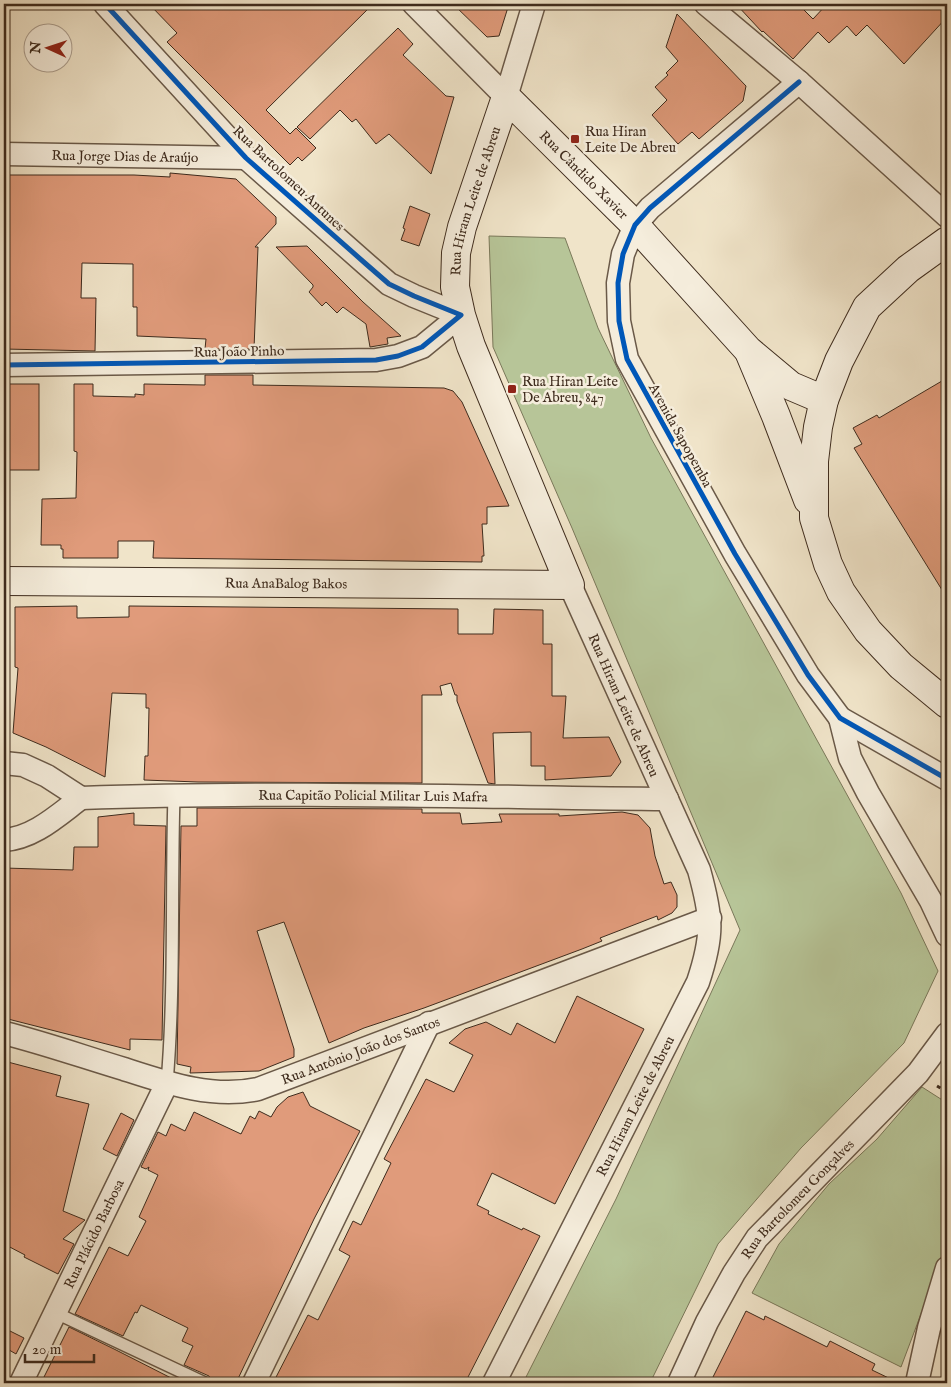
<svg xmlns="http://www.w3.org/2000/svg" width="951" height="1387" viewBox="0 0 951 1387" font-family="'IM FELL English',serif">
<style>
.green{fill:#b7c598;stroke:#7a785a}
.building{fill:#e09b7b;stroke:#3e2b1d}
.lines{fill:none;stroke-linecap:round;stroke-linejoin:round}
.lane-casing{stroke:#6a5948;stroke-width:14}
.street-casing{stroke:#6a5948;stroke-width:25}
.secondary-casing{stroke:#3e2b1d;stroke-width:30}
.path{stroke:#3e2b1d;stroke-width:3;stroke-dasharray:4 2.5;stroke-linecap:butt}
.lane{stroke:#f5eddc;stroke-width:11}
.street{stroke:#f5eddc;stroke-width:22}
.secondary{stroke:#f5eddc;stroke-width:28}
.cycleway-casing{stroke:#f5eddc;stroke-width:8}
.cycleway{stroke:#0057b8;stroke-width:5}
.poi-dot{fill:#8f2418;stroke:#f5eddc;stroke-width:2}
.labels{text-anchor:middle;stroke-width:5;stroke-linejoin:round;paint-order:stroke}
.poi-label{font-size:14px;fill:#3e2b1d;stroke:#f5eddc;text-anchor:start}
.street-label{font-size:14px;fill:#3e2b1d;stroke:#f5eddc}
</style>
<rect width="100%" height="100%" fill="#f0e4c9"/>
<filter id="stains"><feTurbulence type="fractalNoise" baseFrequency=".004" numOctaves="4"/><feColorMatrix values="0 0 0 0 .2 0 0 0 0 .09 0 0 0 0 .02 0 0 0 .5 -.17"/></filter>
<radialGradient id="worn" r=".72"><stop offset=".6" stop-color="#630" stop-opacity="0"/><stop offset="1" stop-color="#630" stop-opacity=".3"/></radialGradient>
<!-- green -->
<g class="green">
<polygon points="489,236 565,238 598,328 651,438 901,893 938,971 904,1043 801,1148 718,1244 650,1383 523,1383 616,1199 740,930 572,528 493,347"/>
<polygon points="922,1087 947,1103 947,1245 901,1367 752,1293 779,1244 829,1184 877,1139"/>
</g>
<!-- building -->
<g class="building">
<polygon points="149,4 373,4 266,110 290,134 296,128 316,148 302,161 298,157 290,165 167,42 177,33"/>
<polygon points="453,4 509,4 499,36 487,37"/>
<polygon points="736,4 798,4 813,19 827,4 947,4 947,17 904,64 867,25 856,36 847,26 829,43 818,32 793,59 763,31 762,32"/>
<polygon points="677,14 746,86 743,101 699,139 692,132 678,144 652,115 667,100 655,87 668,75 666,73 678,61 666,47"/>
<polygon points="398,28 413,44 403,55 446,96 454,97 431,174 389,134 376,144 356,119 352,122 340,110 310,139 297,127"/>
<polygon points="170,173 236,179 276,217 276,224 255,247 258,247 254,349 205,349 206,339 137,336 137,307 133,307 133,264 82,263 81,298 96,298 95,351 4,349 4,175 134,175 170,177"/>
<polygon points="410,206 430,214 419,246 401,240 405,229 403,228"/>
<polygon points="307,246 363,302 401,336 387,338 388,344 370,347 366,324 343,307 337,313 326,302 322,306 309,292 313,287 313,285 276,247"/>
<polygon points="205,375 253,375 253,385 444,388 453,391 462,402 509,506 487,507 487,524 482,524 484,556 482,556 482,562 153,558 154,541 118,541 118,558 63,558 63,549 61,549 61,545 41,545 42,499 76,498 77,452 74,451 74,384 93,384 93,396 135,397 135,394 144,395 144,384 205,385"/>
<polygon points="947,378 947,598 854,448 862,444 853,428 877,415 879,418"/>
<rect x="4" y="384" width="35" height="86"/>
<polygon points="77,606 77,618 129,617 129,606 458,609 458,634 493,634 494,609 543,610 543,644 552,644 552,696 566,696 563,738 609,737 621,762 611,776 545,780 545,766 531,766 531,732 493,733 495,784 488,783 457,701 457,695 455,695 451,683 440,686 442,695 422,695 422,783 198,782 144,780 145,756 148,756 149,708 146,708 146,694 112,693 105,777 46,747 13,733 18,668 15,667 15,607"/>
<polygon points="197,808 422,809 422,813 460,813 462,824 502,822 499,814 559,814 559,816 622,812 638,815 650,828 655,856 664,884 671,882 677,895 677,907 672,913 658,920 657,916 600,938 602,941 582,949 424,1008 364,1028 329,1043 284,922 257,931 294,1049 294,1057 259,1071 190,1073 191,1067 177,1064 181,826 197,826"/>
<polygon points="134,813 134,825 166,826 162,1040 130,1039 130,1050 4,1018 4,868 73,870 74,847 98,847 98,817"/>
<polygon points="577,996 644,1029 555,1204 492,1173 477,1205 489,1211 488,1214 522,1230 523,1228 540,1236 465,1383 273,1383 308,1315 318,1320 350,1256 339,1250 353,1221 361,1225 391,1163 384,1159 426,1079 454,1092 473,1055 449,1043 465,1029 486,1022 511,1035 517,1023 555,1043"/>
<polygon points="4,1061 61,1076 56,1096 89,1104 63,1211 85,1220 63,1239 74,1244 58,1274 24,1257 25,1255 4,1244"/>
<polygon points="303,1092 310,1106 360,1131 314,1219 236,1383 212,1383 209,1376 184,1365 193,1346 182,1341 188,1328 141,1305 137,1313 135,1312 123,1336 75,1314 109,1247 128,1256 146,1221 139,1217 158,1175 148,1170 149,1167 146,1169 141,1167 158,1132 166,1136 171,1124 185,1131 194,1112 241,1134 250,1116 255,1119 259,1111 271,1117 277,1107 288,1097"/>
<polygon points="121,1113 134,1120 117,1156 103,1149"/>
<polygon points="746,1311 764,1320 765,1316 827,1347 830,1341 875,1364 872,1370 899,1383 710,1383"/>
<polygon points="69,1327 116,1350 177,1381 178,1379 188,1383 41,1383"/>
<polygon points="4,1328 24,1338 16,1354 4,1347"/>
</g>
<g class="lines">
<!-- lane casing -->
<g class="lane-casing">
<g id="lane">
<path d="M167,1083c8,-96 4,-192 7,-288"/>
<polyline points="56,1313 205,1383"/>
</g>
</g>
<!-- street casing -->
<g class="street-casing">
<g id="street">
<polyline points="414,4 506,97 534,4"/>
<polyline points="706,4 799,82 947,216"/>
<polyline points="799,82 650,208 635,225 623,254 618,283 619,321 627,359 735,554 808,675 840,718 947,779"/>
<path id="s1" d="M4,154l242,4"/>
<polyline points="4,365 376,360 398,356 422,347 461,315 414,296 389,284 366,264 246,158 105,4"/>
<polyline points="840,718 850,758 868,793 931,901 947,935"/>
<polyline points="4,763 23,765 47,776 81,798"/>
<path id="s2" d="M81,798c195,-7 391,-1 586,1"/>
<path d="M4,840c30,-2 54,-25 77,-42"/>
<path id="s3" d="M4,1033c40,10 80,24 120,36 43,14 89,30 134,20l452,-171"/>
<path id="s4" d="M21,1383l146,-300"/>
<polyline points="254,1383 429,1023"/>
<path id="s5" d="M494,1383l204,-401c16,-48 14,-65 1,-112l-129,-285"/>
<path id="s6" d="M679,1383l28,-61 27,-49 23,-35 161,-165 29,-39"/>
<polyline points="917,1383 929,1328 947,1268"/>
</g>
</g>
<!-- secondary casing -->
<g class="secondary-casing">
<g id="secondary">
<polyline points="947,241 908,269 867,307 839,361 824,400 818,427 814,461 814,518 828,564 841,592 868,631 901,666 947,704"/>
<polyline points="750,354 776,416 808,500"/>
<path id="s7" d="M4,581l566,4 -99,-239 -10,-31 -6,-28 1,-34 6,-26 44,-130 129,128 113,125 43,36 33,14"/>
</g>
</g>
<!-- path -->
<polyline class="path" points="937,1086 947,1092"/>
<!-- lane -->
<use href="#lane" class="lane"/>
<!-- street -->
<use href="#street" class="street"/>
<!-- secondary -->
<use href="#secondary" class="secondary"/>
<!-- cycleway casing -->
<g class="cycleway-casing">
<g id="cycleway">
<polyline points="799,82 650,208 635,225 623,254 618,283 619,321 627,359 735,554 808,675 840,718 947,779"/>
<polyline points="4,365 376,360 398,356 422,347 461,315 414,296 389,284 366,264 246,158 105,4"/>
</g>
</g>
<!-- cycleway -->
<use href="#cycleway" class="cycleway"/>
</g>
<!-- markers -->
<g class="poi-dot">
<rect x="570" y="134" width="10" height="10" rx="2.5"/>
<rect x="507" y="384" width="10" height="10" rx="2.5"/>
</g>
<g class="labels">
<!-- poi labels -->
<g class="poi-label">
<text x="585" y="136">Rua Hiran<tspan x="585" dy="16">Leite De Abreu</tspan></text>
<text x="522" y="386">Rua Hiran Leite<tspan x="522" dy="16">De Abreu, 847</tspan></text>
</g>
<!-- street labels -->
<g class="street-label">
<text dy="5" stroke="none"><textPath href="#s1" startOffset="121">Rua Jorge Dias de Araújo</textPath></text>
<text dy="5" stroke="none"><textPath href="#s7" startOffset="1194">Rua Cândido Xavier</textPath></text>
<text transform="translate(289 178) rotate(43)" y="5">Rua Bartolomeu Antunes</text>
<text dy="5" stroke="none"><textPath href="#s7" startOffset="975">Rua Hiram Leite de Abreu</textPath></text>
<text transform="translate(239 351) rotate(-1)" y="5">Rua João Pinho</text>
<text transform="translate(681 435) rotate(61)" y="5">Avenida Sapopemba</text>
<text dy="5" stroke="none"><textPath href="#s7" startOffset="282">Rua AnaBalog Bakos</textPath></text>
<text transform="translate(624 705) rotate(66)" y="5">Rua Hiram Leite de Abreu</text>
<text dy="5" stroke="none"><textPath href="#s2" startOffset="292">Rua Capitão Policial Militar Luis Mafra</textPath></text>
<text dy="5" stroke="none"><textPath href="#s3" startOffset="372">Rua Antônio João dos Santos</textPath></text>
<text dy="5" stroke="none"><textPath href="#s5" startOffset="311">Rua Hiram Leite de Abreu</textPath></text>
<text dy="5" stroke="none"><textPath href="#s6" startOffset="221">Rua Bartolomeu Gonçalves</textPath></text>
<text dy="5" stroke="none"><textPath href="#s4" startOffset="166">Rua Plácido Barbosa</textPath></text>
</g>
</g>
<!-- margin -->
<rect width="951" height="1387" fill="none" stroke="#f0e4c9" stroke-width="20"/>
<rect x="5" y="5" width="941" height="1377" fill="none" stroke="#3e2b1d" stroke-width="2.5"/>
<rect x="10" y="10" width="931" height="1367" fill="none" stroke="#3e2b1d"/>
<!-- north arrow -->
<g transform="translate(48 48) rotate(273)"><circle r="24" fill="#f5eddc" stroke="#ac9f90"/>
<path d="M0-4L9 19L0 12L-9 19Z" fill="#8f2418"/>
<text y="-8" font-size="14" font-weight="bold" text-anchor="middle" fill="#3e2b1d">N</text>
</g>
<!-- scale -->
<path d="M25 1354v8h69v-8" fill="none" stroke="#3e2b1d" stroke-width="2.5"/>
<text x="32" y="1354" font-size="15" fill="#3e2b1d" stroke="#f5eddc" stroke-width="4" paint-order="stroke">20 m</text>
<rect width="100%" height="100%" filter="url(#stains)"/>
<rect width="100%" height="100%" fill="url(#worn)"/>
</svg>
